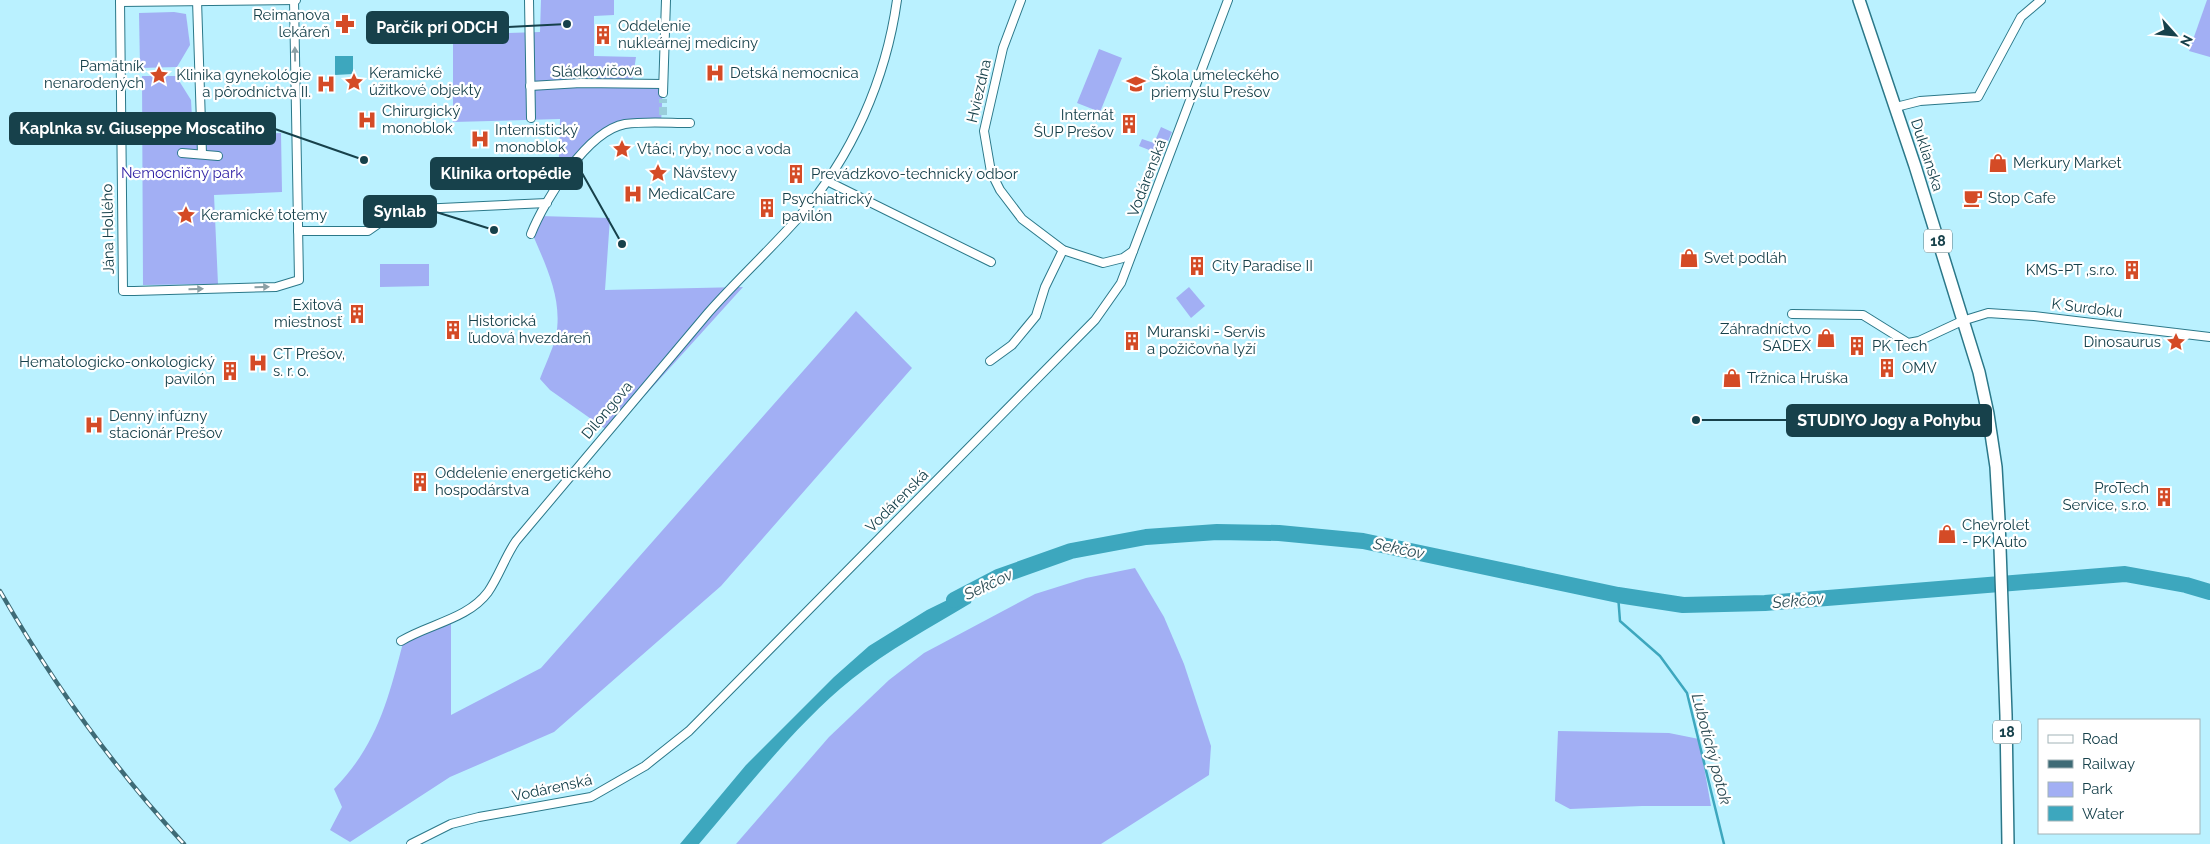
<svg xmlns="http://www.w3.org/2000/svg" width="2210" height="844" viewBox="0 0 2210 844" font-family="Raleway,sans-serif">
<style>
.green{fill:#a2aff4}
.water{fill:#3da7be}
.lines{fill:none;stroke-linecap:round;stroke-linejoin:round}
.stream{stroke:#3da7be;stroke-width:2.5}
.river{stroke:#3da7be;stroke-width:16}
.minor-tunnel{stroke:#99cedb;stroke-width:8;stroke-dasharray:8 4;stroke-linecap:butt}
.minor-casing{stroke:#2b7889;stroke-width:10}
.primary-casing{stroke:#2b7889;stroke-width:14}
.minor{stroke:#fff;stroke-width:8}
.primary{stroke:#fff;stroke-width:11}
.rail-casing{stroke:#3e6b76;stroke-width:4.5}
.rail{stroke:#fff;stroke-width:2.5;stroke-dasharray:8;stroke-linecap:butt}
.oneway{fill:#8ba0a5}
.labels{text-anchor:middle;stroke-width:4.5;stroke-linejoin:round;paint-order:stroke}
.shield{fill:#fff;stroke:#5d7a81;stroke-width:1}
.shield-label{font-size:14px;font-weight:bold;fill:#17414b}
.poi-label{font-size:15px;fill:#17414b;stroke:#fff;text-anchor:start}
.street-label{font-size:15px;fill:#17414b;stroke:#fff}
.park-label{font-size:15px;fill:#2d1fa4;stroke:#fff}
.water-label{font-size:16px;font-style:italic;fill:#2e4d55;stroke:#fff}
.leader{fill:none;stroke:#17414b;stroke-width:2}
.callout-dot{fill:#17414b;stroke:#fff;stroke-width:2}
.callout{fill:#17414b;stroke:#17414b;stroke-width:2}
.callout-label{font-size:16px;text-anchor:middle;font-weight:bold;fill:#fff}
</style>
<rect width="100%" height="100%" fill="#baf1ff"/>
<!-- green -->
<g class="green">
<polygon points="541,0 614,0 614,15 594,16 594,56 636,57 632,83 663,84 661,124 623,124 604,132 558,187 560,119 453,122 453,30 474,34 540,32"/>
<polygon points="2207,0 2210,0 2210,57 2189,51"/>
<polygon points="174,12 186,14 190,45 177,67 140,68 139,13"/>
<polygon points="1099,49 1122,58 1100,112 1077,103"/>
<polygon points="142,76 176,76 191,100 193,136 281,133 282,192 214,195 218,284 143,285"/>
<polygon points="1161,127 1172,132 1162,155 1139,146 1142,139 1154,143"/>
<path d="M539,216l71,2 -5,72 138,-3 -132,146 -61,-43 -10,-11c4,-11 14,-33 16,-43 7,-37 -10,-70 -24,-103z"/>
<polygon points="380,264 429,264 429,286 380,287"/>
<polygon points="1189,287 1205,306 1191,318 1176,298"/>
<path d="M856,311l56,57 -191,218 -167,146 -104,45 -100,65 -20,-12 12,-23 -8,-18c43,-44 54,-89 69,-146l43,-26 5,5v93l90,-47z"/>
<polygon points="1135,568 1164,617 1184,664 1211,746 1209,775 1101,844 736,844 829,737 889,680 924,653 1035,594 1086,578"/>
<polygon points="1558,731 1669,733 1699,739 1711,806 1642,806 1570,809 1555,801"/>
</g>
<!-- water -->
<g class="water">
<polygon points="335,56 353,56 353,74 335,75"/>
<path d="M974,587l-3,16c-40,24 -83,47 -119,76 -56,45 -106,110 -153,165h-19l66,-79 88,-88 35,-31 58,-36z"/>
</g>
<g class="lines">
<!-- stream -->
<polyline class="stream" points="1618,595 1620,621 1660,656 1687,693 1724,844"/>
<!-- river -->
<polyline class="river" points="954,600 998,577 1071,551 1146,537 1217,532 1279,533 1363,541 1618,595 1683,605 1765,603 2125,574 2186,585 2210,592"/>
<!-- minor-tunnel -->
<polyline class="minor-tunnel" points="663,115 663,99"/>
<!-- minor casing -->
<g class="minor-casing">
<g id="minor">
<polyline points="120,0 123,291 134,291 276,287 299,280 294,0"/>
<polyline points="197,0 202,154"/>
<polyline points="529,0 531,118"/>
<polyline points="1021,0 1003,48 984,131 991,172 1000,190 1022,219 1063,250 1103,263 1123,258 1133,251"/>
<polyline points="120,2 296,0"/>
<polyline points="530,86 581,83 663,84"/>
<polyline points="663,93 666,0"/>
<polyline points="1896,107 1920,101 1978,97 2021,17 2041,0"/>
<polyline points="182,153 218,156"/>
<polyline points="827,181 991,262"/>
<polyline points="298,231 368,231 398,210 547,203"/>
<path d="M531,234c13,-33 56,-103 94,-110 20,-3 44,-1 65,-1"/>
<polyline points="1792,314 1863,315 1908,343 1919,341 1962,321 1988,313 2034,316 2210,337"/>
<polyline points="990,361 1012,345 1036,316 1045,287 1063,250"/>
<path d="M401,641c28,-17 67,-22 87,-49 11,-16 17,-35 28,-51 64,-76 128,-152 192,-228 29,-33 62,-63 91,-96 53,-60 87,-138 98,-217"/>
<polyline points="411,844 451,824 479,817 591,797 645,766 689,731 1095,320 1121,283 1228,0"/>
</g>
</g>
<!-- primary casing -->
<g class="primary-casing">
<polyline id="primary" points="1859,0 1915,166 1979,372 1988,414 1996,467 1999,520 2006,715 2008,844"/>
</g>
<!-- minor -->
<use href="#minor" class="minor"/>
<!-- primary -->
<use href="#primary" class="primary"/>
<!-- rail casing -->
<g class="rail-casing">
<path id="rail" d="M0,591c52,91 113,176 184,253"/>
</g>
<!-- rail -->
<use href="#rail" class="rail"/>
</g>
<!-- one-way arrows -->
<defs><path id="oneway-solid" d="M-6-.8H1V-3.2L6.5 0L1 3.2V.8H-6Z" transform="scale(1.25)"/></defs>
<g class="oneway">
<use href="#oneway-solid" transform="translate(295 54) rotate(-91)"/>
<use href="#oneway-solid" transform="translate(262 287) rotate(-2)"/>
<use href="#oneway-solid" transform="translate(196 289) rotate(-1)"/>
</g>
<!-- icons -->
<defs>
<g id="pharmacy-bare" transform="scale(1.5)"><path d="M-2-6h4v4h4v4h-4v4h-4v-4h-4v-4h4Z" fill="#d44b26" stroke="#fff" stroke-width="2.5" paint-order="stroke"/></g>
<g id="building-bare" transform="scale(1.5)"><path d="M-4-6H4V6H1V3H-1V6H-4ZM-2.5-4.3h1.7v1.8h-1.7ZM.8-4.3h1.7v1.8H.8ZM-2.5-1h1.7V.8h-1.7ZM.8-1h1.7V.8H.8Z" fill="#d44b26" stroke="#fff" stroke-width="2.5" paint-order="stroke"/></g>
<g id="hospital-bare" transform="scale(1.5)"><path d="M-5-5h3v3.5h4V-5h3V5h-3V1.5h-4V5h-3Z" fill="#d44b26" stroke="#fff" stroke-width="2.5" paint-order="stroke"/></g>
<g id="sight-bare" transform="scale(1.5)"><path d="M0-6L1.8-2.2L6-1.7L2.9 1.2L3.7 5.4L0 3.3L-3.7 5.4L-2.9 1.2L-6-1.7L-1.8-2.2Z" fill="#d44b26" stroke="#fff" stroke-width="2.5" paint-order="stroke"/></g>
<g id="school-bare" transform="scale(1.5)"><path d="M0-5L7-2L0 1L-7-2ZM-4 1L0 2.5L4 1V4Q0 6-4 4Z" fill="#d44b26" stroke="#fff" stroke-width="2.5" paint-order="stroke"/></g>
<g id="shop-bare" transform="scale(1.5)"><path d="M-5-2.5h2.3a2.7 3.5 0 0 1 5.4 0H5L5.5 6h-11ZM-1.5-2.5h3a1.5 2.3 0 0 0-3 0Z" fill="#d44b26" stroke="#fff" stroke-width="2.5" paint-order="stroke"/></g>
<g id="cafe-bare" transform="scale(1.5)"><path d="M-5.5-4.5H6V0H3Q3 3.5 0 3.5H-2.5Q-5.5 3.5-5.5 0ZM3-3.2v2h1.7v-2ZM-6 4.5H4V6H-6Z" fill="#d44b26" stroke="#fff" stroke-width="2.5" paint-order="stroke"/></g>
</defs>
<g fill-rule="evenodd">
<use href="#pharmacy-bare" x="345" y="24"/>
<use href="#building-bare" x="603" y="35"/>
<use href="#hospital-bare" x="715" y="73"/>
<use href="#sight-bare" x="159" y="75"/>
<use href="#sight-bare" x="354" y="82"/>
<use href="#hospital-bare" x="326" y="84"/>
<use href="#school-bare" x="1136" y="84"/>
<use href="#hospital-bare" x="367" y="120"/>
<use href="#building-bare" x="1129" y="124"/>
<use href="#hospital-bare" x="480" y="139"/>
<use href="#sight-bare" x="622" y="149"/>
<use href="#shop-bare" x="1998" y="163"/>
<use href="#sight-bare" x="658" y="173"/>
<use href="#building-bare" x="796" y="174"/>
<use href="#hospital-bare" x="633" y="194"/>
<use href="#cafe-bare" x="1973" y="198"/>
<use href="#building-bare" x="767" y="208"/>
<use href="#sight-bare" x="186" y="215"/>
<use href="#shop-bare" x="1689" y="258"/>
<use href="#building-bare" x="1197" y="266"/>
<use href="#building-bare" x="2132" y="270"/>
<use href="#building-bare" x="357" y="314"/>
<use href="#building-bare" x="453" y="330"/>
<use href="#shop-bare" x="1826" y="338"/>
<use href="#building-bare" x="1132" y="341"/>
<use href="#sight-bare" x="2176" y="342"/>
<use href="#building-bare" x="1857" y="346"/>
<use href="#hospital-bare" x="258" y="363"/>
<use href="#building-bare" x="1887" y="368"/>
<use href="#building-bare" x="230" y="371"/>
<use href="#shop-bare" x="1732" y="378"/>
<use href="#hospital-bare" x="94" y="425"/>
<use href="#building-bare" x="420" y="482"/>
<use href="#building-bare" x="2164" y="497"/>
<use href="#shop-bare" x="1947" y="534"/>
</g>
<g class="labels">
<!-- shield labels -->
<g class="shield">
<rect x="1924" y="229.5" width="28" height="23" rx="4"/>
<rect x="1993" y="720.5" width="28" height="23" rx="4"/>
</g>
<g class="shield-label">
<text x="1938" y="246">18</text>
<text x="2007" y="737">18</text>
</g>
<!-- poi labels -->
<g class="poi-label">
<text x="330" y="20" text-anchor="end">Reimanova<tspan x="330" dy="17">lekáreň</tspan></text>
<text x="618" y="31">Oddelenie<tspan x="618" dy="17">nukleárnej medicíny</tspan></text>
<text x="144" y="71" text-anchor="end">Pamätník<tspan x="144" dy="17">nenarodených</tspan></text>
<text x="369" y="78">Keramické<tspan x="369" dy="17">úžitkové objekty</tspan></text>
<text x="730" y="78">Detská nemocnica</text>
<text x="311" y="80" text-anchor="end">Klinika gynekológie<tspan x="311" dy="17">a pôrodníctva II.</tspan></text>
<text x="1151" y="80">Škola umeleckého<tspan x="1151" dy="17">priemyslu Prešov</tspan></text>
<text x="382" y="116">Chirurgický<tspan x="382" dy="17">monoblok</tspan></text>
<text x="1114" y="120" text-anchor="end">Internát<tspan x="1114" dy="17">ŠUP Prešov</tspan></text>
<text x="495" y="135">Internistický<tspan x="495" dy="17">monoblok</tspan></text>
<text x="637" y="154">Vtáci, ryby, noc a voda</text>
<text x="2013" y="168">Merkury Market</text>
<text x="673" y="178">Návštevy</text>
<text x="811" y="179">Prevádzkovo‑technický odbor</text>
<text x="648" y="199">MedicalCare</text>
<text x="1988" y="203">Stop Cafe</text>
<text x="782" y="204">Psychiatrický<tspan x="782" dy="17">pavilón</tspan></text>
<text x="201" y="220">Keramické totemy</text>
<text x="1704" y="263">Svet podláh</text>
<text x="1212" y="271">City Paradise II</text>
<text x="2117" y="275" text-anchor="end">KMS-PT ,s.r.o.</text>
<text x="342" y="310" text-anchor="end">Exitová<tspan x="342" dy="17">miestnosť</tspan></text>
<text x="468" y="326">Historická<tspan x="468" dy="17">ľudová hvezdáreň</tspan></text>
<text x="1811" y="334" text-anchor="end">Záhradníctvo<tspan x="1811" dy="17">SADEX</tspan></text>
<text x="1147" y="337">Muranski - Servis<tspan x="1147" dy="17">a požičovňa lyží</tspan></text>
<text x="2161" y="347" text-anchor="end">Dinosaurus</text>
<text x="1872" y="351">PK Tech</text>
<text x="273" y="359">CT Prešov,<tspan x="273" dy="17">s. r. o.</tspan></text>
<text x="215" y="367" text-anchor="end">Hematologicko-onkologický<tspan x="215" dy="17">pavilón</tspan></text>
<text x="1902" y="373">OMV</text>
<text x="1747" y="383">Tržnica Hruška</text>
<text x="109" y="421">Denný infúzny<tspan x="109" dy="17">stacionár Prešov</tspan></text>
<text x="435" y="478">Oddelenie energetického<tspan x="435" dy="17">hospodárstva</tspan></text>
<text x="2149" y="493" text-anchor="end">ProTech<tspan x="2149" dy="17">Service, s.r.o.</tspan></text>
<text x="1962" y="530">Chevrolet<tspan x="1962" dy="17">- PK Auto</tspan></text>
</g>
<!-- street labels -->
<g class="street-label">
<text transform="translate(597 71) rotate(-1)" y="5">Sládkovičova</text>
<text transform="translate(979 91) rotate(-77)" y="5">Hviezdna</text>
<text transform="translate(1927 155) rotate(72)" y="5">Duklianska</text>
<text transform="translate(1147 178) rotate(-69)" y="5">Vodárenská</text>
<text transform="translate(108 229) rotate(-91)" y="5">Jána Hollého</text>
<text transform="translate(2087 308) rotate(7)" y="5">K Surdoku</text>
<text transform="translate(607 410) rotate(-50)" y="5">Dilongova</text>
<text transform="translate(897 501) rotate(-45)" y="5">Vodárenská</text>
<text transform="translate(552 788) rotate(-12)" y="5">Vodárenská</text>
</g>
<!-- park labels -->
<g class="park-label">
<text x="182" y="178">Nemocničný park</text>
</g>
<!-- water labels -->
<g class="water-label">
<text transform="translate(1399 548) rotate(12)" y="6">Sekčov</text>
<text transform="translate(988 584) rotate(-25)" y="6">Sekčov</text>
<text transform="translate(1798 600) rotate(-5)" y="6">Sekčov</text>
<text transform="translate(1712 749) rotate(75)" y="6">Ľubotický potok</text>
</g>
</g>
<!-- callouts -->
<path class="leader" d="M567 24L508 27M364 160L275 129M622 244L582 173M494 230L436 212M1696 420L1787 420"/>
<g class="callout-dot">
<circle cx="567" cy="24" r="5"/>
<circle cx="364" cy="160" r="5"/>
<circle cx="622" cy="244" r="5"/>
<circle cx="494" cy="230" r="5"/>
<circle cx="1696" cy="420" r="5"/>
</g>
<g class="callout">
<rect x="367" y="12" width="141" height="31" rx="5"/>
<rect x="10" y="113" width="265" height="31" rx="5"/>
<rect x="431" y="158" width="151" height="31" rx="5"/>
<rect x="364" y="196" width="72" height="31" rx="5"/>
<rect x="1787" y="405" width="204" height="31" rx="5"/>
</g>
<g class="callout-label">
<text x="437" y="33">Parčík pri ODCH</text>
<text x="142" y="134">Kaplnka sv. Giuseppe Moscatiho</text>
<text x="506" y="179">Klinika ortopédie</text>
<text x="400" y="217">Synlab</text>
<text x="1889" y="426">STUDIYO Jogy a Pohybu</text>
</g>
<!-- legend -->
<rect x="2038" y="719" width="162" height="115" fill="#ffffff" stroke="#a2b3b7"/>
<rect x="2048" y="735" width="25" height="8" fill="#ffffff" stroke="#a2b3b7"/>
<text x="2082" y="744" font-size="15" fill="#17414b">Road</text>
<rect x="2048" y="760" width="25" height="8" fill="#3e6b76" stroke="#a2b3b7"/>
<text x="2082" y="769" font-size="15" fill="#17414b">Railway</text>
<rect x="2048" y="782" width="25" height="15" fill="#a2aff4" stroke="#a2b3b7"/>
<text x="2082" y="794" font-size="15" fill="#17414b">Park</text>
<rect x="2048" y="806" width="25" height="15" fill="#3da7be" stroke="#a2b3b7"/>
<text x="2082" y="819" font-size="15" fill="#17414b">Water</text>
<!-- north arrow -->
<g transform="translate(2175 35) rotate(117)" stroke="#ffffff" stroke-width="4" paint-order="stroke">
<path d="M0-4L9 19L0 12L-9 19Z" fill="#17414b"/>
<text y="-8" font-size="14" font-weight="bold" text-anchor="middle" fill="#17414b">N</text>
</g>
</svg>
